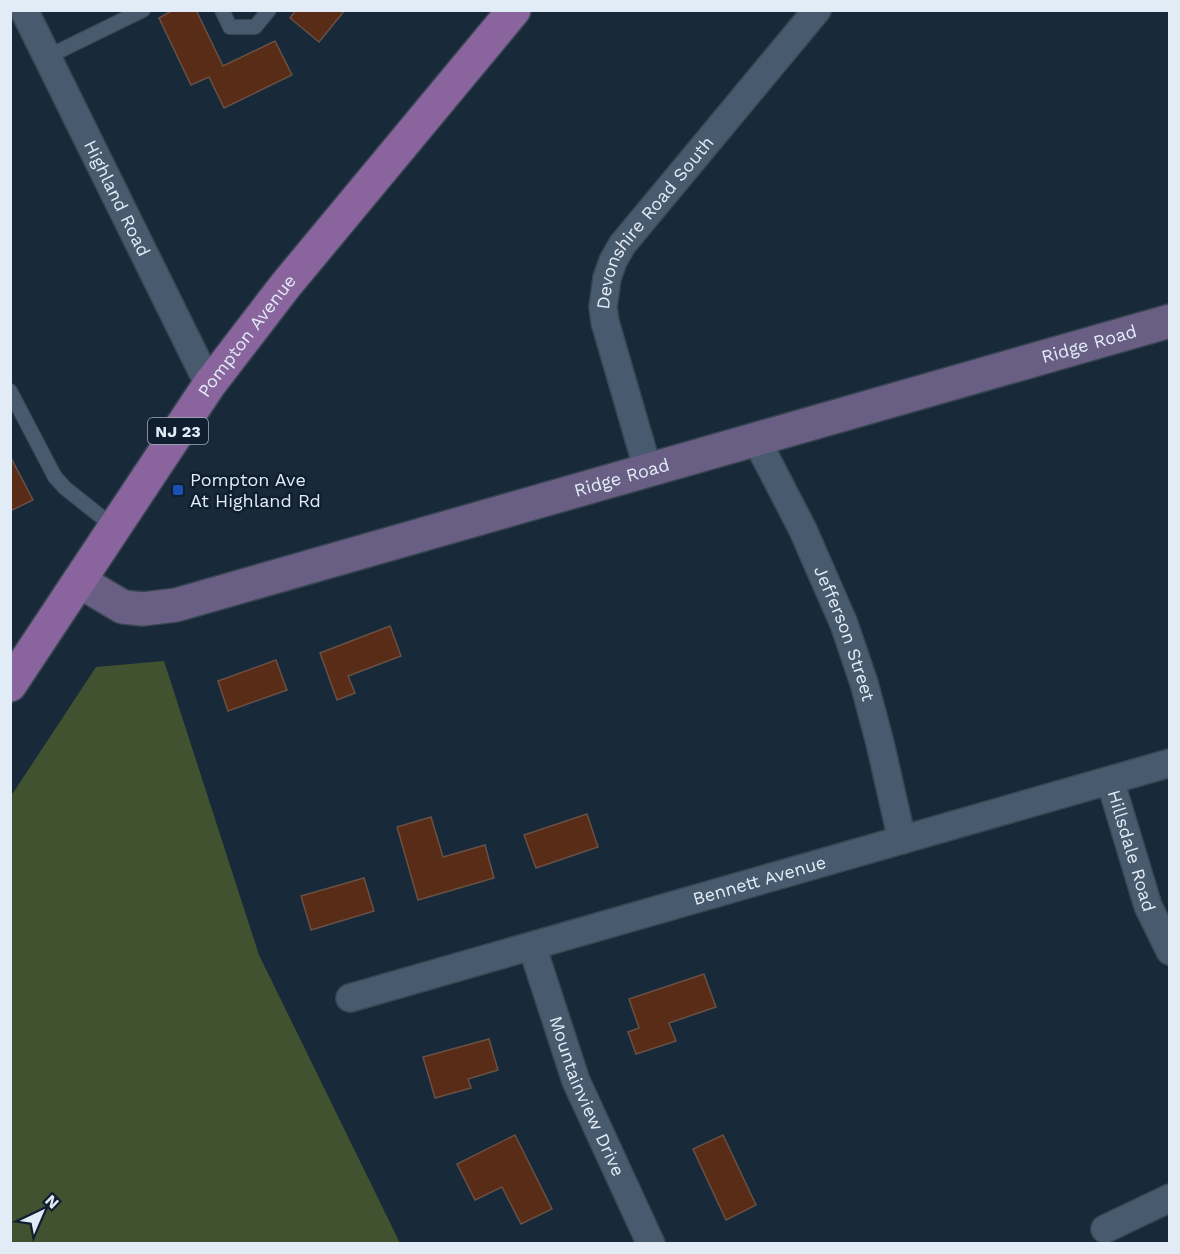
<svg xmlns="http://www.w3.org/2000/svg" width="1180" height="1254" viewBox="0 0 1180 1254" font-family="'Work Sans',sans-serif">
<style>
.green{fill:#40522f}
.building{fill:#592c17;stroke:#695045;stroke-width:1.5}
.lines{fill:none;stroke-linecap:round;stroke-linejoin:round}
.lane-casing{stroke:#384654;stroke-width:16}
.street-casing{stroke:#384654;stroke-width:30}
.secondary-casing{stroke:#384654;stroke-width:36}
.primary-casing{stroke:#384654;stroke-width:36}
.lane{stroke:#485a6d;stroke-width:14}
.street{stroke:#485a6d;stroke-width:27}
.secondary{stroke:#695f85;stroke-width:33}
.primary{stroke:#89649d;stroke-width:33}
.transit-dot{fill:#1a4fb4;stroke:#0f1f2f;stroke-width:2}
.labels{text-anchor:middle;stroke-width:5;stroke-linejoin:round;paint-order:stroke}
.shield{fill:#0f1f2f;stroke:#a2aebb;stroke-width:1.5}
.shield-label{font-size:16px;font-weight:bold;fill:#e1ecf7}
.street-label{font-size:18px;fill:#e1ecf7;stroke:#0f1f2f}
.poi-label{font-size:18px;fill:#e1ecf7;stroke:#0f1f2f;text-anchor:start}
</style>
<rect width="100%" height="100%" fill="#182939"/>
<!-- green -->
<polygon class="green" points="164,661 259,955 400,1243 11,1243 11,796 96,667"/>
<!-- building -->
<g class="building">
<polygon points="173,10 196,10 223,66 275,41 292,75 224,108 209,77 191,85 159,18"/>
<polygon points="296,10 345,10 319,42 290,18"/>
<polygon points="10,456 33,500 10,511"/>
<polygon points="390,626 401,656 348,676 355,693 337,700 320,653"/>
<polygon points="276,660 287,690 228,711 218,681"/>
<polygon points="587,814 598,847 536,868 524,835"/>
<polygon points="431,817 443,857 485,845 494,878 418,900 397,827"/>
<polygon points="364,878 374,911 311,930 301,896"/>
<polygon points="704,974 716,1007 669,1023 676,1041 636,1054 628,1032 639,1028 629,999"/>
<polygon points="489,1039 498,1070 468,1079 471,1088 435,1098 423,1057"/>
<polygon points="515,1135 552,1209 521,1224 502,1187 475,1200 457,1164"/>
<polygon points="723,1135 756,1205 726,1220 693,1149"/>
</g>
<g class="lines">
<!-- lane casing -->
<g class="lane-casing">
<g id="lane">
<polyline points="222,10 230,27 255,27 269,10"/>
<polyline points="47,57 143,10"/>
<polyline points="10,391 55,477 65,488 114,527"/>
</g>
</g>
<!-- street casing -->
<g class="street-casing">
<g id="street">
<path id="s1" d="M24,10l185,375"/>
<path id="s2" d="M756,439l47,91 41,94 20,59 16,60 22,97"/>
<path id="s3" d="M648,470l-43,-148 -2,-15 4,-29 6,-17 9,-16 195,-235"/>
<path id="s4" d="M1110,780l38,126 22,45"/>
<path id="s5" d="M532,946l44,135 75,163"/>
<path id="s6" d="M350,998l820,-235"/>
<polyline points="1105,1229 1170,1198"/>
</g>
</g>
<!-- secondary casing -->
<g class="secondary-casing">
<g id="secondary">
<path id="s7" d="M79,581l44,26 20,2 33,-4 994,-284"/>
</g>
</g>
<!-- primary casing -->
<g class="primary-casing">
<g id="primary">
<path id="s8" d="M10,685l199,-300 76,-99 229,-276"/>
</g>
</g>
<!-- lane -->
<use href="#lane" class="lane"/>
<!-- street -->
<use href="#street" class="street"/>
<!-- secondary -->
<use href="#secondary" class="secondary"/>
<!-- primary -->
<use href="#primary" class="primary"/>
</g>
<!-- markers -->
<rect class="transit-dot" x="172" y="484" width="12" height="12" rx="3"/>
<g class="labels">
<!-- shield labels -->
<rect class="shield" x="148" y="418" width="60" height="26" rx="4.5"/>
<g class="shield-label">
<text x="178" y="437">NJ 23</text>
</g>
<!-- street labels -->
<g class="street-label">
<text dy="6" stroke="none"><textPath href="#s1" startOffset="210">Highland Road</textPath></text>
<text dy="6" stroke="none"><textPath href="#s3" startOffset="270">Devonshire Road South</textPath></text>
<text dy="6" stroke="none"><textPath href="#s8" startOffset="422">Pompton Avenue</textPath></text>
<text dy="6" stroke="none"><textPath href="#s7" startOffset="1054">Ridge Road</textPath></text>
<text dy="6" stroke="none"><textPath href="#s7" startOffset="568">Ridge Road</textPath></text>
<text dy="6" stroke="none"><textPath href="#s2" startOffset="214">Jefferson Street</textPath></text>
<text dy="6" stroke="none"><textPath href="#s4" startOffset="74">Hillsdale Road</textPath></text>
<text dy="6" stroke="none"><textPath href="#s6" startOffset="426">Bennett Avenue</textPath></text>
<text dy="6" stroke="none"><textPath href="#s5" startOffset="160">Mountainview Drive</textPath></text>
</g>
<!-- poi labels -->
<g class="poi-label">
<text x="190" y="486">Pompton Ave<tspan x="190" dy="21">At Highland Rd</tspan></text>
</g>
</g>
<!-- border -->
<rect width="1180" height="1254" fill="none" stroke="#e1ecf7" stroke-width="24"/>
<!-- north arrow -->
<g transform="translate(42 1212) rotate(44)" stroke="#0f1f2f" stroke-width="4.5" paint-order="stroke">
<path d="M0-4.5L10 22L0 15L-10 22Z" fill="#e1ecf7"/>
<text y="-9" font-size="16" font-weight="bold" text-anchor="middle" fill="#e1ecf7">N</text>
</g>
</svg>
